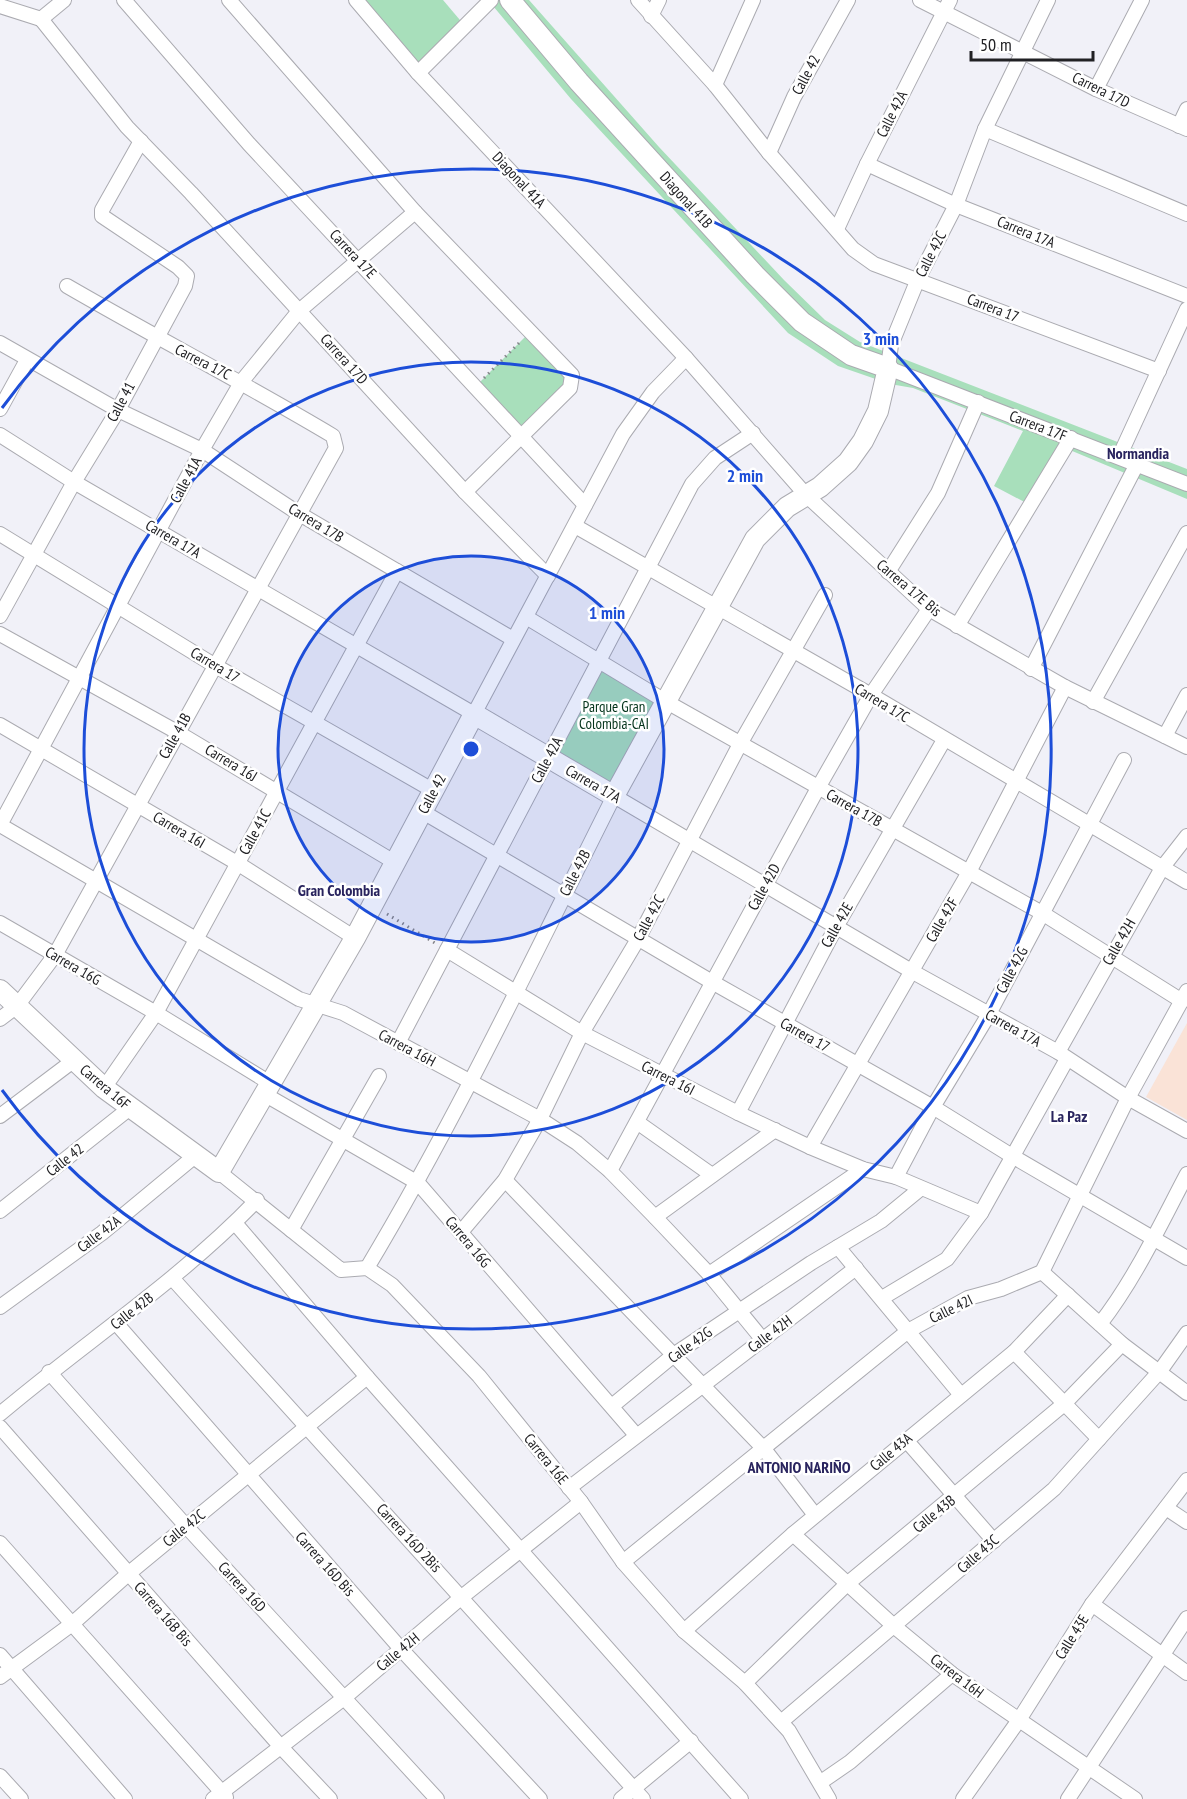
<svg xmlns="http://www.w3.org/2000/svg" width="1187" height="1799" viewBox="0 0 1187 1799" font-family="'PT Sans Narrow',sans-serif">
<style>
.education{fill:#fae3d7}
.green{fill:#a8dfbb}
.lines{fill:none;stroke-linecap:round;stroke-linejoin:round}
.street-casing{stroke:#ababb1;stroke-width:16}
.secondary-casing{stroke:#ababb1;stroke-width:22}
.path{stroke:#848489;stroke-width:3;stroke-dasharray:1.5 4.5;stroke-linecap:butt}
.street{stroke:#fff;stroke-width:14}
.secondary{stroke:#fff;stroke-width:20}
.ring{fill:none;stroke:#1d4ed8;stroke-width:3}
.labels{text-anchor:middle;stroke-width:5;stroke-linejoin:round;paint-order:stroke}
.street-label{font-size:15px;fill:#212124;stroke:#fff}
.park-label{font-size:15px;fill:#04331b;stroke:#fff}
.neighbourhood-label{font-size:16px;font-weight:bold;fill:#29245e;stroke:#fff}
.centre{fill:#1d4ed8;stroke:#fff;stroke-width:3}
.ring-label{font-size:18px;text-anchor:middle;font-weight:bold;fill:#1d4ed8;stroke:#fff;stroke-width:5;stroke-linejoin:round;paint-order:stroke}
</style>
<rect width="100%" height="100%" fill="#f1f1f8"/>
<!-- education -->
<polygon class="education" points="1187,1023 1187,1120 1146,1097"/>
<!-- green -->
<g class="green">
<polygon points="356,0 443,0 465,26 418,73"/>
<polygon points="488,0 529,0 659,147 784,280 825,320 860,342 1187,469 1187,499 1065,448 1032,506 994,486 1023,431 913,388 890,384 838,366 788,333 571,99"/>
<polygon points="530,332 572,375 522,438 475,387"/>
<polygon points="599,662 665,701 614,796 548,758"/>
</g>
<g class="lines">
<!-- street casing -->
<g class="street-casing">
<g id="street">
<polyline points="124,0 249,144 585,505"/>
<polyline points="229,0 415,212 572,375 570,388 465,492"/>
<polyline points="356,0 418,73 686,358 806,495 929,609 1065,687 1187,747"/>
<polyline points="638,0 715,85 769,153 853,249 874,264 1159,371"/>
<polyline points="920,0 1096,89 1187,129"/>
<polyline points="1048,0 985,129 956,205 918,279 891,345 888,368 1187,484"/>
<polyline points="0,6 41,19"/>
<polyline points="651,16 659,0"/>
<polyline points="41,19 127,127 191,193 465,492 548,576"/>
<polyline points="41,19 64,0"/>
<polyline points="418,73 491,0"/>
<polyline points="715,85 753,0"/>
<polyline points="1096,89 1142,0"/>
<polyline points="1179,126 1187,109"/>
<polyline points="985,129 1187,214"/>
<polyline points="769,153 794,97 848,0"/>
<polyline points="867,164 956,205 1187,296"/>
<polyline points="837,229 867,164 950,0"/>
<polyline points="0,343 118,410 202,450 298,513 513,639"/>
<polyline points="0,409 27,360"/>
<polyline points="0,435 74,482 474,714 623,434 653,392 686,358"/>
<polyline points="1119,457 1187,309"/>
<polyline points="575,526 871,695 1187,882"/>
<polyline points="0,534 214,665 434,791"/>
<polyline points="888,572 938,493 978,402"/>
<polyline points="0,616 74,482 118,410 185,286 187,276 178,267 102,216 102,210 141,141"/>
<polyline points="526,617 665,701 1042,913 1182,1001"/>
<polyline points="957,626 1071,438"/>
<polyline points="0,634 177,732 396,863"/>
<polyline points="1031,669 1137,464"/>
<polyline points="1093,702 1187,533"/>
<polyline points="0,725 237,863 355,938"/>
<polyline points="1165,736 1187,695"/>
<polyline points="423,812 712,982 933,1107 1012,1156 1187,1258"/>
<polyline points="0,825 299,999 343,1013 540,1119 577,1143 610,1171 655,1217 709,1274 763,1340"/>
<polyline points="0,825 202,450 242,381 299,311 415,212"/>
<polyline points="0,923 156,1013 270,1083"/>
<polyline points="447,950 582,1033 738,1113 810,1147 863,1169 896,1177 981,1213"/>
<path d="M0,1019l17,-13 38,-51 281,-507 -3,-12c-87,-52 -178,-99 -266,-150"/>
<polyline points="398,1043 692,484 715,458 753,433"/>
<polyline points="1058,1052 1162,868 1187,836"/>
<polyline points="104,1088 156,1013 397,571"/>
<polyline points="264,1094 418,1183 636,1435"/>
<polyline points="738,1113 836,927 944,740"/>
<polyline points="0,1116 73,1061"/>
<polyline points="637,1122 712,1175"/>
<polyline points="810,1147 969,872 1065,687"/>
<polyline points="610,1171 818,788 871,695 929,609"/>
<polyline points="219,1172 341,1270 367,1268 392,1285 479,1376 581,1502 623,1562 684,1631 745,1683 789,1731 829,1799"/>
<polyline points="896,1177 933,1107 989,1014 1124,760"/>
<polyline points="505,1180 764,1449 815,1515"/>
<polyline points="0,1211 130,1108"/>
<polyline points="655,1217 775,1130"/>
<polyline points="235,1223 367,1377 741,1799"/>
<polyline points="291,1230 379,1076"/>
<polyline points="461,1232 505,1180 540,1119 582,1033 638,939 740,744 825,595"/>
<polyline points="838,1247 961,1395"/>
<path d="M367,1268c91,-152 167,-313 247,-472l299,176 145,80 70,46 59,33"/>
<polyline points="1042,1272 1122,1344 1187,1393"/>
<polyline points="709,1274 863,1169"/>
<polyline points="173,1279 643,1799"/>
<polyline points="882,1298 947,1259 981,1213 1067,1059"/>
<polyline points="0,1307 102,1233 195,1156"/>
<polyline points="116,1323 401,1649 540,1799"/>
<path d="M1100,1324c35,-45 60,-99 87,-150"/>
<polyline points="1014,1352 1099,1439"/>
<polyline points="49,1372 186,1526 437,1799"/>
<polyline points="612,1406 675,1354 811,1263 881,1221 920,1189"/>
<path d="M0,1414c85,-72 179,-133 257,-214"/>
<polyline points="0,1427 281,1747 330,1799"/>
<polyline points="906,1440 994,1541"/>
<polyline points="569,1488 856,1268"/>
<polyline points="1166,1508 1187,1522"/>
<polyline points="793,1534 895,1627 952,1674 1135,1799"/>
<polyline points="0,1543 226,1797"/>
<polyline points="623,1562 908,1331 968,1298 1001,1289 1042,1272 1128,1098 1187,991"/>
<polyline points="1092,1604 1187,1673"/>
<polyline points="684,1631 793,1534 1014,1352 1068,1295"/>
<polyline points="0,1655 125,1799"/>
<polyline points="0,1677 72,1624 128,1574 367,1377"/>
<polyline points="745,1683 847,1584 1064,1404 1122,1344"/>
<polyline points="781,1722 1054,1489 1160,1371 1187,1333"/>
<polyline points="0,1776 21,1799"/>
<polyline points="821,1782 850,1762 952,1674"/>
<polyline points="213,1799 344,1698 463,1596 581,1502"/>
<polyline points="621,1799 691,1741"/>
<polyline points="963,1799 1019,1720 1092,1604 1187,1480"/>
<polyline points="1068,1799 1187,1618"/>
</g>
</g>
<!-- secondary casing -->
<g class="secondary-casing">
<polyline id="secondary" points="0,990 104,1088 219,1172 355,938 474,714 614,796 755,539 787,507 820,487 848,462 863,441 878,411 888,368 851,355 802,322 755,275 579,82 510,0"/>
</g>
<!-- path -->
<g class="path">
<polyline points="484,378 520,342"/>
<polyline points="387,914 435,943"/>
</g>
<!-- street -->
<use href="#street" class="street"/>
<!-- secondary -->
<use href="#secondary" class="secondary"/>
</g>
<!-- distance rings -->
<circle cx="471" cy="749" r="193" fill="#1d4ed8" fill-opacity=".12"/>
<g class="ring">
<circle cx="471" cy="749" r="193"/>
<circle cx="471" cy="749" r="387"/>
<path d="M2 408A580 580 0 1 1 2 1090"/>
</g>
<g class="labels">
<!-- street labels -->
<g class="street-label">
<text transform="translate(806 75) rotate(-62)" y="5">Calle 42</text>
<text transform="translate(1101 90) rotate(26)" y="5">Carrera 17D</text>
<text transform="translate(892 114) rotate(-63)" y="5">Calle 42A</text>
<text transform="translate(519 180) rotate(47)" y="5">Diagonal 41A</text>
<text transform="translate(686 200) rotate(48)" y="5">Diagonal 41B</text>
<text transform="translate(1026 232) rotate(22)" y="5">Carrera 17A</text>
<text transform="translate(353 254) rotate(47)" y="5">Carrera 17E</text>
<text transform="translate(931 254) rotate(-63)" y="5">Calle 42C</text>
<text transform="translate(993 308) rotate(21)" y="5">Carrera 17</text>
<text transform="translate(344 359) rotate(48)" y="5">Carrera 17D</text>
<text transform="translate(203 362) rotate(27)" y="5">Carrera 17C</text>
<text transform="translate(121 402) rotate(-62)" y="5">Calle 41</text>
<text transform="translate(1038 426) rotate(21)" y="5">Carrera 17F</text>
<text transform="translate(186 480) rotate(-62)" y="5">Calle 41A</text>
<text transform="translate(316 523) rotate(31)" y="5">Carrera 17B</text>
<text transform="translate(173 539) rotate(30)" y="5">Carrera 17A</text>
<text transform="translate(909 588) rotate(40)" y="5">Carrera 17E Bis</text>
<text transform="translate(215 665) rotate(31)" y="5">Carrera 17</text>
<text transform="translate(882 703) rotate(31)" y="5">Carrera 17C</text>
<text transform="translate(175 736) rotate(-61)" y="5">Calle 41B</text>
<text transform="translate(547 760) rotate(-62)" y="5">Calle 42A</text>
<text transform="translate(231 763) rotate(31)" y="5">Carrera 16J</text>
<text transform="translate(593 784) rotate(30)" y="5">Carrera 17A</text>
<text transform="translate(432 794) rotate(-62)" y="5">Calle 42</text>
<text transform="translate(854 808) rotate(29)" y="5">Carrera 17B</text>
<text transform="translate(179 830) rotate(30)" y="5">Carrera 16I</text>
<text transform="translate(255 832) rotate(-61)" y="5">Calle 41C</text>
<text transform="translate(575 873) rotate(-63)" y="5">Calle 42B</text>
<text transform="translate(764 887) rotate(-61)" y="5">Calle 42D</text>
<text transform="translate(649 918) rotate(-62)" y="5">Calle 42C</text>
<text transform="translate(942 920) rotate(-60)" y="5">Calle 42F</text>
<text transform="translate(837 925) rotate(-61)" y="5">Calle 42E</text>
<text transform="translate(1119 942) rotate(-60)" y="5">Calle 42H</text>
<text transform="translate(73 966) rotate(30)" y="5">Carrera 16G</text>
<text transform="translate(1012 970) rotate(-62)" y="5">Calle 42G</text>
<text transform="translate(1013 1028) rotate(29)" y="5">Carrera 17A</text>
<text transform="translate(805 1035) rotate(29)" y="5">Carrera 17</text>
<text transform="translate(407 1048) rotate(28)" y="5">Carrera 16H</text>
<text transform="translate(668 1078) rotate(27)" y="5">Carrera 16I</text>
<text transform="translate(105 1087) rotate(40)" y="5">Carrera 16F</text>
<text transform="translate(65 1160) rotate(-38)" y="5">Calle 42</text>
<text transform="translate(99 1234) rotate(-37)" y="5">Calle 42A</text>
<text transform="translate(468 1242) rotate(50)" y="5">Carrera 16G</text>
<text transform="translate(951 1309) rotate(-26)" y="5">Calle 42I</text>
<text transform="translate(132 1311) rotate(-38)" y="5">Calle 42B</text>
<text transform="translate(770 1334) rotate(-37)" y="5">Calle 42H</text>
<text transform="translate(690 1345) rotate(-36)" y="5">Calle 42G</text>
<text transform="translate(891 1452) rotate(-40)" y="5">Calle 43A</text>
<text transform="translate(546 1459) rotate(51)" y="5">Carrera 16E</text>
<text transform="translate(934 1514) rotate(-39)" y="5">Calle 43B</text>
<text transform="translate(184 1528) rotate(-39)" y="5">Calle 42C</text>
<text transform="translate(409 1538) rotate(47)" y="5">Carrera 16D 2Bis</text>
<text transform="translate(978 1554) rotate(-41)" y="5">Calle 43C</text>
<text transform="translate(325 1564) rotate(48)" y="5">Carrera 16D Bis</text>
<text transform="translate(242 1587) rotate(47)" y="5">Carrera 16D</text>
<text transform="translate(163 1614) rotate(49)" y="5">Carrera 16B Bis</text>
<text transform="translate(1072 1637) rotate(-58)" y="5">Calle 43E</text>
<text transform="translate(398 1652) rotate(-40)" y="5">Calle 42H</text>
<text transform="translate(957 1676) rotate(37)" y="5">Carrera 16H</text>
</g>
<!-- park labels -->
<g class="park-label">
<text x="614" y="712">Parque Gran<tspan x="614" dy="17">Colombia-CAI</tspan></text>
</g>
<!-- neighbourhood labels -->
<g class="neighbourhood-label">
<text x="1138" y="459">Normandia</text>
<text x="339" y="896">Gran Colombia</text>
<text x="1069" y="1122">La Paz</text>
<text x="799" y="1473">ANTONIO NARIÑO</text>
</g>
</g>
<circle cx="471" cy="749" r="9" class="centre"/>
<g class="ring-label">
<text x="881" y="345">3 min</text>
<text x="745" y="482">2 min</text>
<text x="607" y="619">1 min</text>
</g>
<!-- scale -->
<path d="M971 51v9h122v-9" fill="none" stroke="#212124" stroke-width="3"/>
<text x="980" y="51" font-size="18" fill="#212124" stroke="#ffffff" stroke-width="4.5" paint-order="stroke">50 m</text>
</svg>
